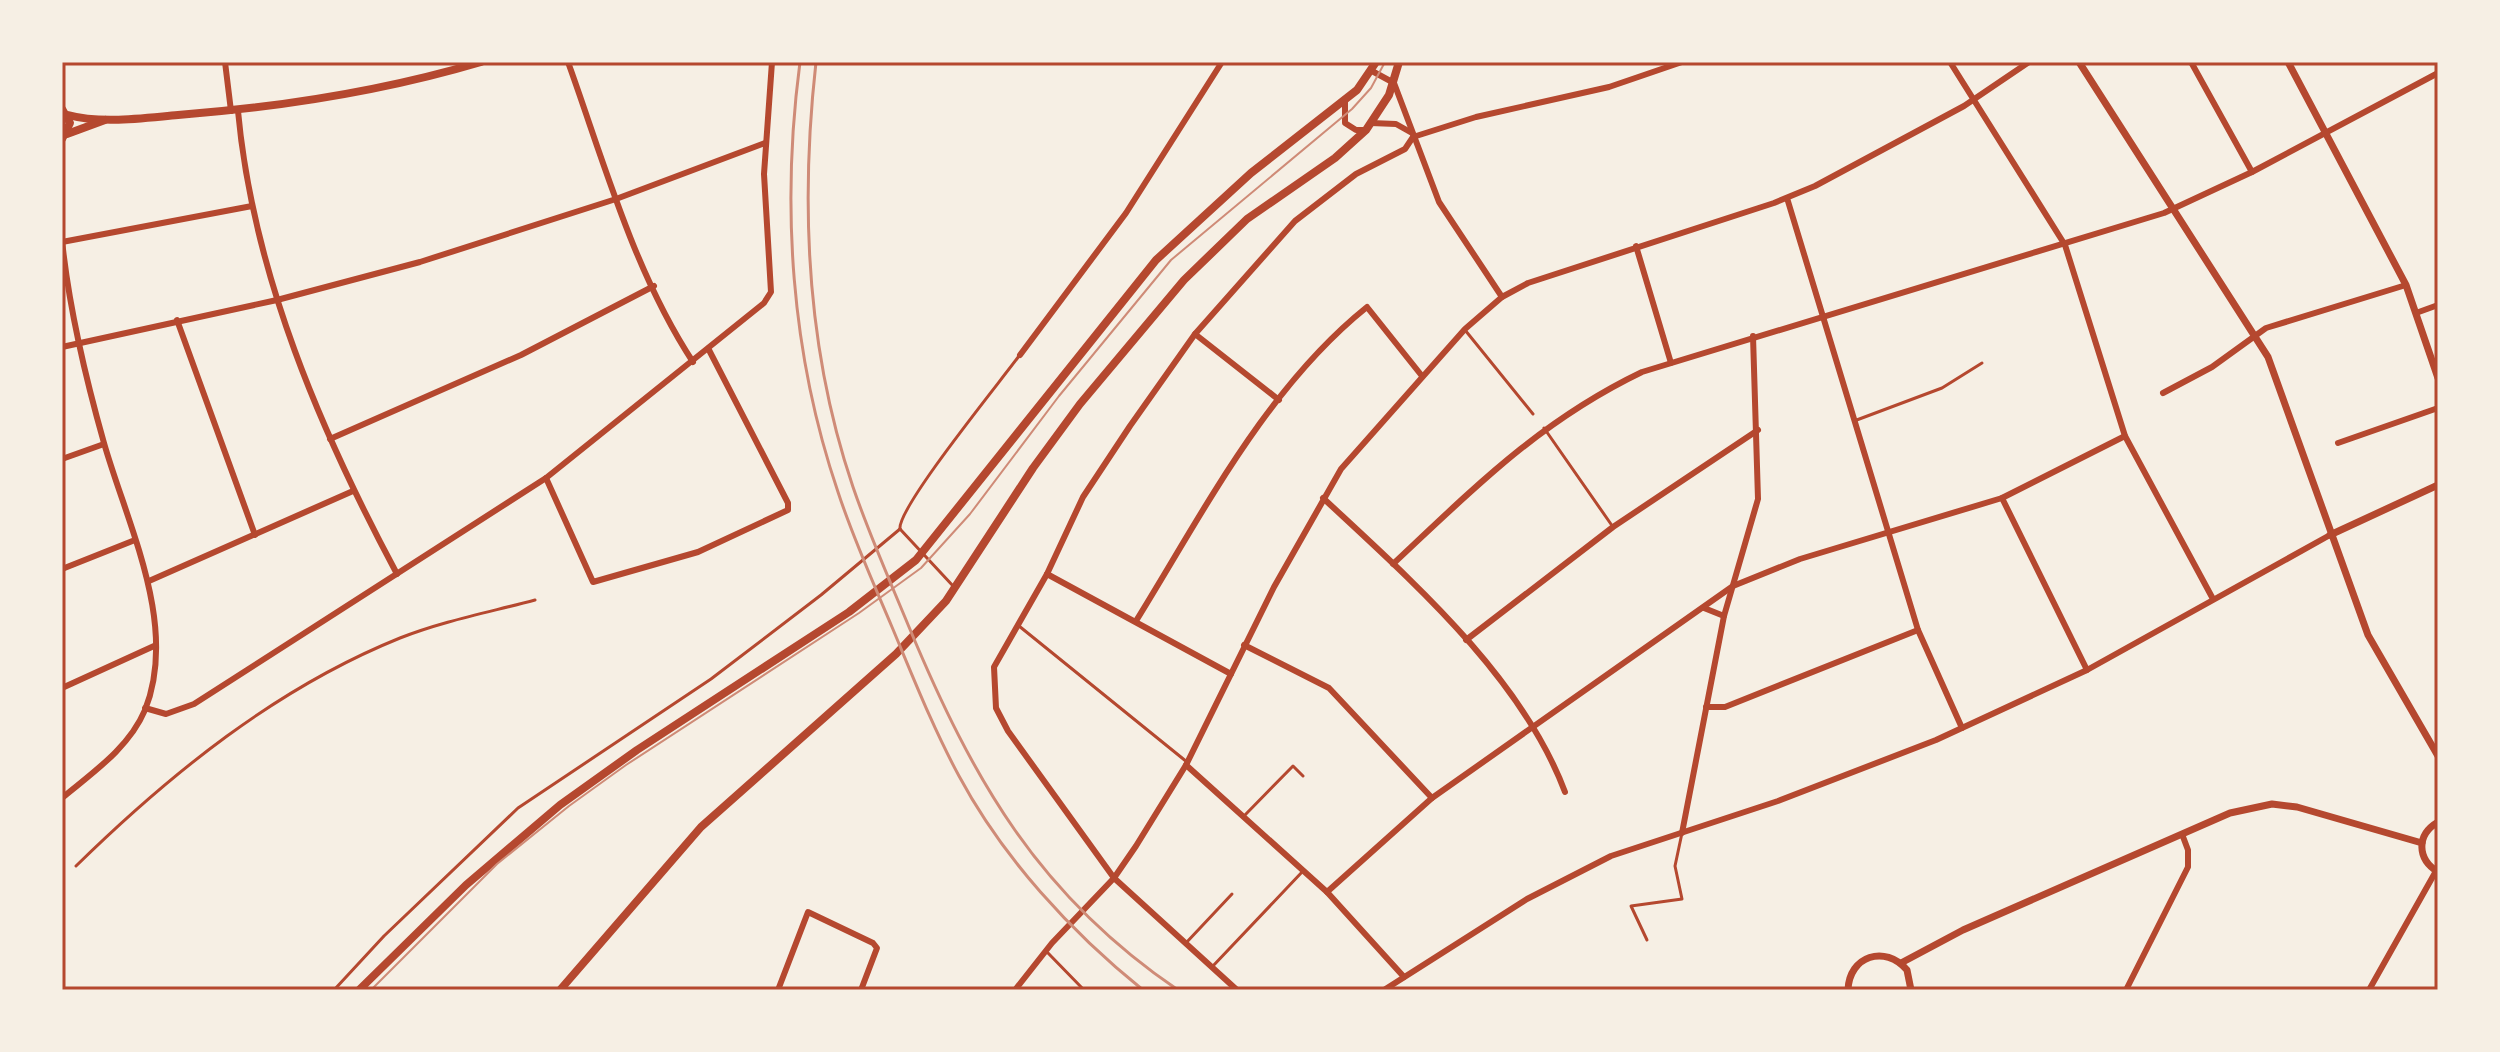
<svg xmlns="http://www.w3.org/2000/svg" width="2500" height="1052" viewBox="0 0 2500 1052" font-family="'Titillium Web',sans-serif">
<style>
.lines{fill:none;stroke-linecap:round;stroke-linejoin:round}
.service{stroke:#b5482f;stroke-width:3}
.minor{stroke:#b5482f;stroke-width:6}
.tertiary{stroke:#b5482f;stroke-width:7}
.secondary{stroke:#b5482f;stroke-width:8}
.tram{stroke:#cf8b77;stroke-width:2}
.rail{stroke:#cf8b77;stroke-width:3}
.neatline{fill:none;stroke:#b5482f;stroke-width:3}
</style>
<rect width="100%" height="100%" fill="#f6efe4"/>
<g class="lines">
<!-- service -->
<g class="service">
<polyline points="1465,330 1533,414"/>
<polyline points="1854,421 1942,388 1982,363"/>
<polyline points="1544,428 1613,527"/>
<path d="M900,529c-3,-21 100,-147 119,-173"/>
<polyline points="900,529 954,587"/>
<polyline points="1019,626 1187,762"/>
<polyline points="1244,816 1293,766 1303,776"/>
<path d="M76,866c94,-92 200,-178 324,-228 43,-17 90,-26 135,-38"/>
<polyline points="1647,940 1631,906 1682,899 1675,866 1682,833"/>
<polyline points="1185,944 1232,894"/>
<polyline points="1048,953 1084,990"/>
<polyline points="1212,967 1303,871"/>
<polyline points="334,990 384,936 518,808 711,679 821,595 900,529"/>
</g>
<!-- minor -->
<g class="minor">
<polyline points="225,62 231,111"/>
<path d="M568,62c36,100 66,210 125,300"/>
<polyline points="1950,62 2065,245 2125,436 2213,599"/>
<polyline points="2191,62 2252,172"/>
<polyline points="1372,71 1394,83 1439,202 1502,297"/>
<polyline points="1345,99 1345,123 1356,130 1366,130"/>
<path d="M238,111c15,163 83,321 159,463"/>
<polyline points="1371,123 1396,124 1412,133"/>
<polyline points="1413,137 1476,117 1609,87 1682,62"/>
<polyline points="1787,198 1918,630 1962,728"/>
<path d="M62,240c7,69 23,136 42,203 23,81 75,182 41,267 -16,38 -53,63 -83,88"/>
<polyline points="62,242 252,206"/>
<polyline points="1636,246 1671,363"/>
<polyline points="2416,313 2438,305"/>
<polyline points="177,320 255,535"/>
<polyline points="1195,334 1279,400"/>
<polyline points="62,347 277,300 420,262 616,199 765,143"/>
<polyline points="1020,355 1126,213 1222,62"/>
<polyline points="2163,393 2212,367 2266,328 2406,285"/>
<polyline points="330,439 521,355 654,286"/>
<polyline points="2338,443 2438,408"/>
<polyline points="62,459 104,444"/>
<polyline points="546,478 593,582 698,552 788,510 788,503 709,350"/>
<path d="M1323,498c88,82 199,179 242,294"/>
<polyline points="2002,498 2087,670"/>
<path d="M1393,564c81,-76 147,-143 249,-192l522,-159 88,-41 186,-99"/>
<polyline points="62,569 135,540"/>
<polyline points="1047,574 1231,674"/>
<polyline points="149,581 353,491"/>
<polyline points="1704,608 1724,616"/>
<path d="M1136,621c67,-108 130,-233 231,-314l55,69"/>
<polyline points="1466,640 1613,527 1758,430"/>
<polyline points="1244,645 1329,688 1432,798"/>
<polyline points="62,688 154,646"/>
<polyline points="1706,707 1725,707 1918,630"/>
<polyline points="145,708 166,714 194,704 546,478 764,303 771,292 764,174 772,62"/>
<polyline points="1186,765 1327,892 1404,977"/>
<polyline points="1682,833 1724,616 1758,499 1753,336"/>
<polyline points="1327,892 1432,798 1733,586 1800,559 2002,498 2125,436"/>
<polyline points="778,990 808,912 873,943 877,948 861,990"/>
<polyline points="1015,990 1052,943 1114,878 1136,846 1186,765 1274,587 1341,469 1465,329 1502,297 1528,283 1774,203 1815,186 1964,106 2029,62"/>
<polyline points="1237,990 1114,878 1008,731 996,708 994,667 1047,574 1083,497 1130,426 1195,334 1295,221 1356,174 1405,149 1413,137"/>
<polyline points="1384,990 1527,899 1611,856 1778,801 1936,740 2087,670 2330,535"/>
<polyline points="2126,990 2188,867 2188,850 2182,834"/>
<polyline points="2369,990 2436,871"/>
</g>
<!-- tertiary -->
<g class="tertiary">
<polyline points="2079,62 2268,357 2368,635 2438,756"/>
<polyline points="2288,62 2406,285 2438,378"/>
<polyline points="2330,535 2438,485"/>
<path d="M2438,822c-22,13 -21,37 0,50"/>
<polyline points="1901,963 1963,930 2230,813 2272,804 2297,807 2422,843"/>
<path d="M1848,990c1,-34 37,-46 59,-20l4,20"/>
</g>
<!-- secondary -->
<g class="secondary">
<polyline points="62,109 70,123 62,139"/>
<path d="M68,115c33,9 75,3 110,0 104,-8 202,-23 303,-53"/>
<polyline points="67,134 105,120"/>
<polyline points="359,990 466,885 560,805 637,750 849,612 916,560 1156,260 1251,173 1357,90 1376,62"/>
<polyline points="560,990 701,827 896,654 946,601 1033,468 1080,404 1184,280 1247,219 1335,158 1366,130 1389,95 1399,62"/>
</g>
<!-- tram -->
<polyline class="tram" points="371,990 497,864 569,806 626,765 859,613 921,568 970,514 1059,396 1171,260 1352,109 1371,88 1385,62"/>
<!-- rail -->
<g class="rail">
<path d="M800,62c-19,144 -9,292 38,430 15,46 35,90 54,135 21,50 41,101 67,149 44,82 112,156 184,214"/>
<path d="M816,62c-16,143 -10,287 37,425 16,47 37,94 56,140 64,153 129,268 269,363"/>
</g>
</g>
<!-- border -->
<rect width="2500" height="1052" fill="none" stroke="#f6efe4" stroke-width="128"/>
<rect x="64" y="64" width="2372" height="924" class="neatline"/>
</svg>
